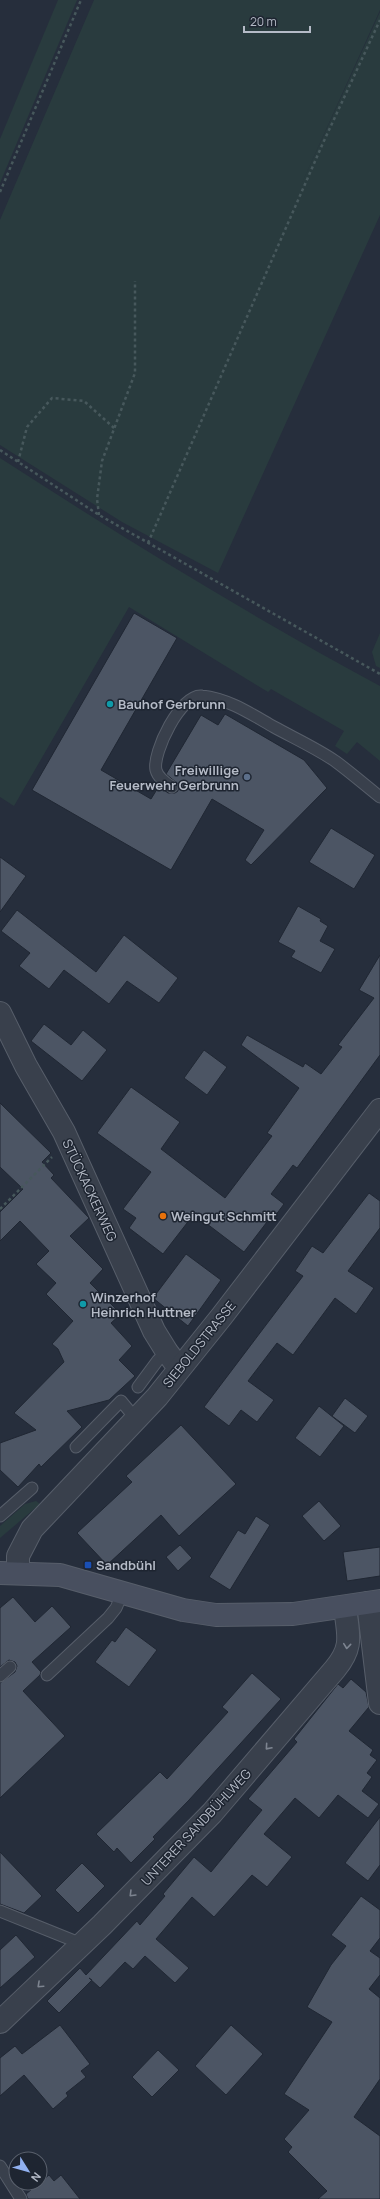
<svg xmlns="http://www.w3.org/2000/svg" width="380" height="2199" viewBox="0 0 380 2199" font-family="Manrope,sans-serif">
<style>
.green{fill:#293b3e}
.building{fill:#4c5564;stroke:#202733}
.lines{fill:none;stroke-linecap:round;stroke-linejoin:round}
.lane-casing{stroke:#575e6a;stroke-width:13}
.street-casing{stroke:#575e6a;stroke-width:24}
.secondary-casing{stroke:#575e6a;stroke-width:24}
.path{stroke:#47585c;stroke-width:2.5;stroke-dasharray:3 3;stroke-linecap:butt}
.lane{stroke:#39404c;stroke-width:11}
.street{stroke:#39404c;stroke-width:22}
.secondary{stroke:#484f5f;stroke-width:22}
.oneway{stroke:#7d8490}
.culture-dot{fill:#0f9aa8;stroke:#1e2531;stroke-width:1.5}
.service-dot{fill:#5c6f8a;stroke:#1e2531;stroke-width:1.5}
.food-dot{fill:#e8710a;stroke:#1e2531;stroke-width:1.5}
.transit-dot{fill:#1a4fb4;stroke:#1e2531;stroke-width:1.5}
.labels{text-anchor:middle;stroke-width:3;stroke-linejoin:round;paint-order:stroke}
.poi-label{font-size:13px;font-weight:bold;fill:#b5bbc7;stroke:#1e2531;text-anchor:start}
.street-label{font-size:13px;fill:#b5bbc7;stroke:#1e2531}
</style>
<rect width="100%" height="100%" fill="#262e3c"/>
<!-- green -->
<g class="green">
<polygon points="58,0 77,0 0,183 0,139"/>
<polygon points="94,0 380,0 380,10 300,187 380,12 380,215 218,573 122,522 0,445 0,220"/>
<path d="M0,458c124,80 250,158 380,228v75l-23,-19 -10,12 -12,-8 9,-15 -73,-42 -3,3 -139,-85 -115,199 -14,-9z"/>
<polygon points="380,633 380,668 376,666 372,652"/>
<polygon points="36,1501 40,1504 0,1538 0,1526 25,1504"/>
</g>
<!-- building -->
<g class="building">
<polygon points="134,613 177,638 101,770 151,799 159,786 168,793 175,793 178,791 178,784 166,774 201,715 218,725 225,714 304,760 327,788 251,865 245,860 264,830 212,799 171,870 32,790"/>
<polygon points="331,828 375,855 354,889 309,862"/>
<polygon points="0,857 26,876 0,912"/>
<polygon points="298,906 321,919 320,921 328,926 320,941 335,949 321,973 291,957 295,951 278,942"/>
<polygon points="17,910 96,972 124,935 178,978 159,1003 127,981 109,1004 64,970 49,989 19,966 30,953 1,931"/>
<polygon points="380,955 380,1055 297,1168 293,1165 271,1194 284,1204 272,1220 270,1218 244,1252 194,1214 163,1254 129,1228 136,1218 123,1209 151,1172 97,1133 131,1087 180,1122 161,1149 225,1198 272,1136 267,1133 299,1088 241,1045 247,1035 303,1067 305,1063 321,1074 342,1047 338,1045 374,998 359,990"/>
<polygon points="44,1024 71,1045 83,1030 107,1050 82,1081 31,1041"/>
<polygon points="204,1050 227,1067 207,1095 184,1078"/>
<polygon points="0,1103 51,1153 42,1162 54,1175 51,1178 89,1218 70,1236 103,1269 90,1283 121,1314 111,1323 132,1346 119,1360 135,1376 109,1400 67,1411 82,1427 41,1467 39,1464 18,1487 0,1470 0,1443 36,1430 14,1413 64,1362 58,1349 52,1344 73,1321 46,1294 56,1283 36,1264 49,1251 20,1221 0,1241 0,1212 23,1189 0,1167"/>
<polygon points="369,1193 380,1201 380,1228 348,1271 374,1288 356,1314 335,1298 293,1355 277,1343 248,1381 274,1400 257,1422 241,1410 229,1426 204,1407 303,1276 295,1271 312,1246 323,1253"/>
<polygon points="186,1254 221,1280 188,1326 153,1298"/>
<polygon points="345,1398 368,1416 355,1433 332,1416"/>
<polygon points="319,1406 344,1426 320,1457 295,1438"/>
<polygon points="181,1425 236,1484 179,1536 161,1515 107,1565 77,1533 132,1482 126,1476"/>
<polygon points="319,1501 341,1526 324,1541 302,1516"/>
<polygon points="256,1516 270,1525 230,1590 209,1577 238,1530 245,1534"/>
<polygon points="180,1545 192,1558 178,1571 166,1557"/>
<polygon points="380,1547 380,1576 347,1581 343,1552"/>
<polygon points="13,1597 35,1622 52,1606 71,1627 32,1662 41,1672 40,1675 23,1691 65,1736 0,1798 0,1683 15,1672 17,1666 15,1662 9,1660 0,1667 0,1608"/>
<polygon points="126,1627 157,1650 129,1687 95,1662 112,1640 115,1642"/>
<polygon points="252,1673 281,1699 189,1800 153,1837 155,1839 131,1863 117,1848 114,1852 96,1834 160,1772 167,1779 228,1712 222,1707"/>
<polygon points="351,1679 366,1692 369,1707 349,1731 373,1750 370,1755 377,1760 367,1773 372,1777 362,1791 379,1804 368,1818 338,1795 319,1818 295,1798 264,1834 292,1857 267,1887 252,1875 214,1917 192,1897 156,1939 189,1968 175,1983 145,1956 133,1969 125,1962 100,1988 89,1978 92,1980 59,2013 47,2001 80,1968 86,1975 137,1921 140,1925 165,1896 163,1894 194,1857 211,1872 262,1810 248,1799 297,1742 294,1739 338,1684 343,1688"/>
<polygon points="380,1817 380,1865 368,1881 345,1863"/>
<polygon points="0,1852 42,1896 24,1913 0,1904"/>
<polygon points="82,1863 105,1886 78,1913 55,1890"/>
<polygon points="361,1896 380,1910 380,1938 370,1951 380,1958 380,1975 369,1989 380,1998 380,2079 354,2117 380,2136 380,2199 318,2199 327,2191 288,2152 292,2147 284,2139 309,2110 284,2094 332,2022 307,2007 331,1965 346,1946 331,1935"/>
<polygon points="16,1935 35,1957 0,1988 0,1950"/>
<polygon points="60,2025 90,2064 81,2071 86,2077 66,2093 68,2096 53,2109 24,2075 0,2096 0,2058 15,2046 22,2054"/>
<polygon points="231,2025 263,2054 226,2095 195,2066"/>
<polygon points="158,2050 179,2070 152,2097 132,2077"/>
<polygon points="49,2175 54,2181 61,2175 80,2199 28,2199 26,2194"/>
</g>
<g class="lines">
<!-- lane casing -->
<g class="lane-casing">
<g id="lane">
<path d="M172,787c-6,-4 -14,-9 -16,-17 -4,-17 25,-77 46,-74 27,3 49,18 72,31 20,11 42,21 61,34 15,11 30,24 45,36"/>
<polyline points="138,1387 158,1360 167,1352"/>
<polyline points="76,1447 121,1401 136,1419"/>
<polyline points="0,1516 32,1488"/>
<polyline points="47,1675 108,1618 116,1608 123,1592"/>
<polyline points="0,1676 10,1667"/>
<polyline points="0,1911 82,1944"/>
<polyline points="0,2166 21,2199"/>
</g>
</g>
<!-- street casing -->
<g class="street-casing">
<g id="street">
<polyline points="0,1013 26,1066 64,1132 154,1331 167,1352 179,1368"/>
<polyline points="18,1572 18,1556 32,1529 157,1397 222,1316 380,1110"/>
<polyline points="368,1603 380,1703"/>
<path d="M0,2022l102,-97 110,-112 123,-144c19,-23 13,-34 10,-62"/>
</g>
</g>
<!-- secondary casing -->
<g class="secondary-casing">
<polyline id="secondary" points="0,1573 60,1575 183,1610 216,1615 293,1614 380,1601"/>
</g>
<!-- path -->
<g class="path">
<polyline points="0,192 81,0"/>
<polyline points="0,450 99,515 380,674"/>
<polyline points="18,462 27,427 52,398 84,401 114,428"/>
<polyline points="99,515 97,499 102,461 135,373 135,281"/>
<polyline points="148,543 323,143 380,20"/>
<polyline points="0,1209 52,1157"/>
</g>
<!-- lane -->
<use href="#lane" class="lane"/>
<!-- street -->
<use href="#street" class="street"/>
<!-- secondary -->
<use href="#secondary" class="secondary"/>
</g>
<!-- one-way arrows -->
<defs><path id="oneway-chevron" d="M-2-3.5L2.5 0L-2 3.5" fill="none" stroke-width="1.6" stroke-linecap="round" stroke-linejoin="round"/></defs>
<g class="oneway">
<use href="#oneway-chevron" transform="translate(347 1646) rotate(96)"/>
<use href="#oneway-chevron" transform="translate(268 1747) rotate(131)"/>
<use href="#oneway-chevron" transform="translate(132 1894) rotate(135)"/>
<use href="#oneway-chevron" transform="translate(40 1985) rotate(137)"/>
</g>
<!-- markers -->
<g class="culture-dot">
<circle cx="110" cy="704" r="4"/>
<circle cx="83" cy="1304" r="4"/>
</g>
<circle class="service-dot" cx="247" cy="777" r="4"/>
<circle class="food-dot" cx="163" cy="1216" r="4"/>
<rect class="transit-dot" x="84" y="1561" width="8" height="8" rx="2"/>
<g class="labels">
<!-- poi labels -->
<g class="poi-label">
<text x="118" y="709">Bauhof Gerbrunn</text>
<text x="239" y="775" text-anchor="end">Freiwillige<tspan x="239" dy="15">Feuerwehr Gerbrunn</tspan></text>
<text x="171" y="1221">Weingut Schmitt</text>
<text x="91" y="1302">Winzerhof<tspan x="91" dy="15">Heinrich Huttner</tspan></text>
<text x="96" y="1570">Sandbühl</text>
</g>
<!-- street labels -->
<g class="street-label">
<text transform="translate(90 1190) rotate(65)" y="5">STÜCKACKERWEG</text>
<text transform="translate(199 1344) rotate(-51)" y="5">SIEBOLDSTRASSE</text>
<text transform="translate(196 1827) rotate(-47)" y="5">UNTERER SANDBÜHLWEG</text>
</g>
</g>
<!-- north arrow -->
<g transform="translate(28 2171) rotate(127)"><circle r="19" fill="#1e2531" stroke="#5a616d"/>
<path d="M0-3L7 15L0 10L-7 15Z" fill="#91b1f0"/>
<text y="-6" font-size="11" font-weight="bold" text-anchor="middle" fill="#b5bbc7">N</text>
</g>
<!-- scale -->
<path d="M244 26v6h66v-6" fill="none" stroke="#b5bbc7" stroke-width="2"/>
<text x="250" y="26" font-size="12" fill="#b5bbc7" stroke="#1e2531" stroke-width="3" paint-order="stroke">20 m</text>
</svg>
